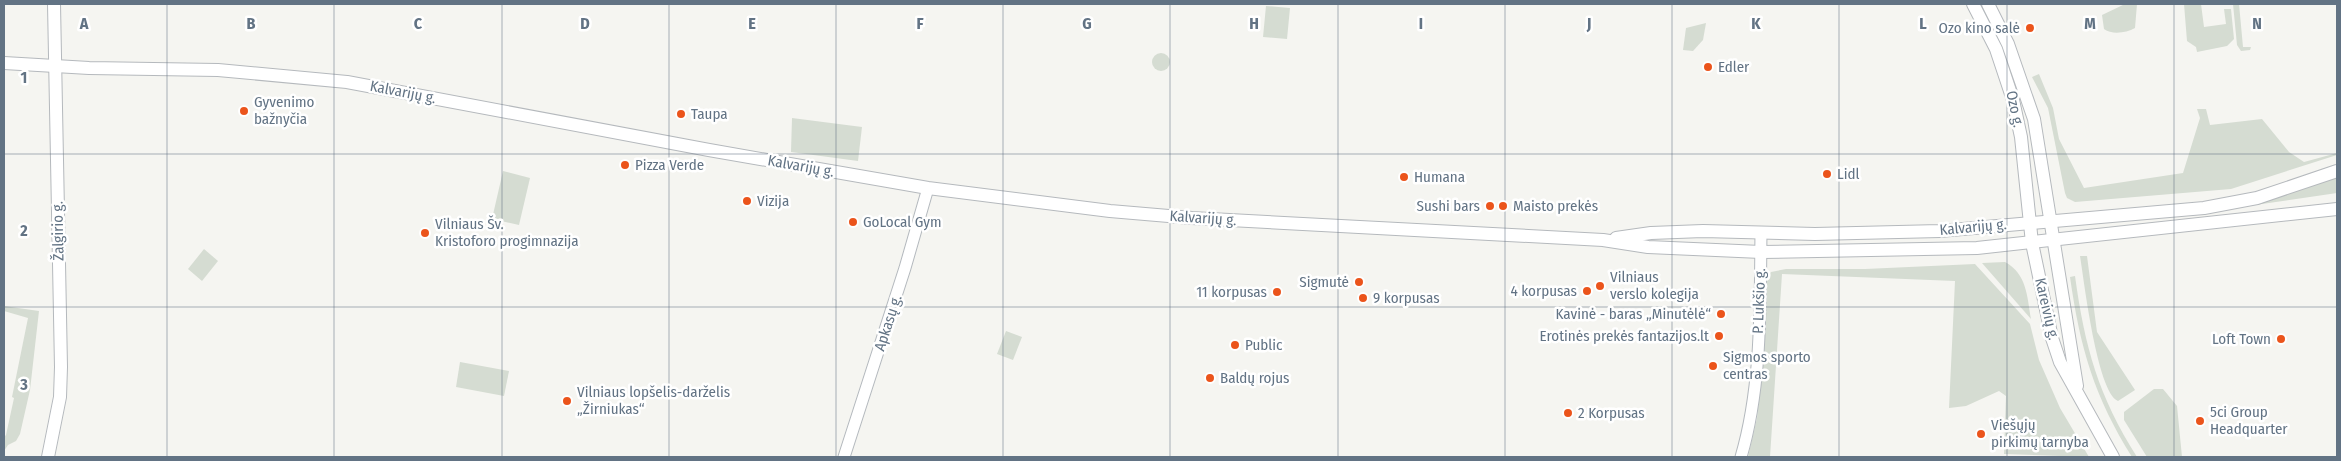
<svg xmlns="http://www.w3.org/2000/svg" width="2341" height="461" viewBox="0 0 2341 461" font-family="'Fira Sans Condensed',sans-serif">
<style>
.green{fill:#d5dcd2}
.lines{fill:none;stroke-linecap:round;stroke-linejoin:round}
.secondary-casing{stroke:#b4b9be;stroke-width:13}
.primary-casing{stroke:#b5b9bd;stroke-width:14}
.secondary{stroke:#fff;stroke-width:11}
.primary{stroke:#fff;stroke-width:12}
.grid{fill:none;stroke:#627384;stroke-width:1;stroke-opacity:0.55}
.poi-dot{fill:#eb541b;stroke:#fff;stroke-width:2}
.labels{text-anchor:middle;stroke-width:5;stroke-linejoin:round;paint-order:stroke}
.poi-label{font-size:15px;fill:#627384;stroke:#fff;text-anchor:start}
.street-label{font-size:15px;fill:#627384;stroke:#fff}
.grid-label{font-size:16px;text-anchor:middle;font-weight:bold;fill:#627384;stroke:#fff;stroke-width:5;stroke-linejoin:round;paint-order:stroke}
</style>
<rect width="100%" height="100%" fill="#f5f5f1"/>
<!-- green -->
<g class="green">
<path d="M2125,4h12l-2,24c-9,5 -23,7 -31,1l-2,-14z"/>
<polygon points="2184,4 2201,4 2204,27 2226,24 2224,9 2231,9 2234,39 2227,46 2197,52 2196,47 2187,41"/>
<polygon points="2233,4 2239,4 2243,47 2251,47 2250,50 2241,51 2237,45"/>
<polygon points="1266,6 1290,8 1287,39 1263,37"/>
<polygon points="1706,23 1703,40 1693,51 1683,50 1686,28"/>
<circle cx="1161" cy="62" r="9"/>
<polygon points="2039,74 2053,108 2059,139 2084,188 2183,173 2200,118 2197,109 2206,109 2210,125 2262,119 2289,152 2304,162 2337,153 2337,155 2231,189 2075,202 2067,198 2065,193 2048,108 2032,77"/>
<polygon points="792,118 862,127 858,161 791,152"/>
<polygon points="503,171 530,178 519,225 492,219"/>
<polygon points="2337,177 2337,193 2255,205"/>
<polygon points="204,249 218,261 202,281 188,269"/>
<path d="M2080,256h7l10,76 38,58 -17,11c-21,-9 -34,-121 -38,-145z"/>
<path d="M2005,262c22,12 22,34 26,57l-49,-56z"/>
<polygon points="1975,264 2030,324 2039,360 2060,408 2089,457 2004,454 2006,396 1999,391 1966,406 1949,408 1955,281 1782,274 1770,457 1748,457 1757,418 1760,388 1767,277 1771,272 1786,269 1865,269"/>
<path d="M2075,276c10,72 23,119 62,181h-5c-38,-61 -52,-109 -62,-180z"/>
<polygon points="4,306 39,311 30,390 20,434 16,441 8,445 4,451 4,437 6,435 14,398 12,397 28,318 4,311"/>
<polygon points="1006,331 1022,337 1013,360 997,354"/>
<polygon points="460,362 509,371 504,396 456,387"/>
<polygon points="2154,389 2163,389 2177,406 2182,457 2147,457 2124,420 2124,412"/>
</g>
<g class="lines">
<!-- secondary casing -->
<g class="secondary-casing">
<g id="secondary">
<polyline points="844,457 905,268 928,188"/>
<path d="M1741,457c21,-71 19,-150 20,-224"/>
</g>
</g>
<!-- primary casing -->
<g class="primary-casing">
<g id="primary">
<polyline points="1973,4 1996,49 2013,100 2021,137 2032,243 2052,338 2060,362 2113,457"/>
<polyline points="1988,4 2008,44 2034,119 2077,386"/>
<polyline points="4,63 89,68 218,70 347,82 709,150 928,188 1110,211 1192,218 1603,240 1648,247 1761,252 1977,248 2337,209"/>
<polyline points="1616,238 1651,233 1703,231 1815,234 1940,231 2204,208 2257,198 2337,171"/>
<polyline points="48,457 60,397 61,367 54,4"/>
</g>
</g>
<!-- secondary -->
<use href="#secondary" class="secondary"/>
<!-- primary -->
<use href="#primary" class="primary"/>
</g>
<!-- grid -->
<path class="grid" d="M167,4v453M334,4v453M502,4v453M669,4v453M836,4v453M1003,4v453M1170,4v453M1338,4v453M1505,4v453M1672,4v453M1839,4v453M2007,4v453M2174,4v453M4,154h2333M4,307h2333"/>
<!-- markers -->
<g class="poi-dot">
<circle cx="2030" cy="28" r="5"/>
<circle cx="1708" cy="67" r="5"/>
<circle cx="244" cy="111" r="5"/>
<circle cx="681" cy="114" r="5"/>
<circle cx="625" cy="165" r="5"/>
<circle cx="1827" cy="174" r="5"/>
<circle cx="1404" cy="177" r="5"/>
<circle cx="747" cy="201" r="5"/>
<circle cx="1490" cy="206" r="5"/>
<circle cx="1503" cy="206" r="5"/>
<circle cx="853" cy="222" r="5"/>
<circle cx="425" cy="233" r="5"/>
<circle cx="1359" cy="282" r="5"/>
<circle cx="1600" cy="286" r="5"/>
<circle cx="1587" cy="291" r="5"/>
<circle cx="1277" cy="292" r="5"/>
<circle cx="1363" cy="298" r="5"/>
<circle cx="1721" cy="314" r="5"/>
<circle cx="1719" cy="336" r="5"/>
<circle cx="2281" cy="339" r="5"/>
<circle cx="1235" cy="345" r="5"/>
<circle cx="1713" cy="366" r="5"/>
<circle cx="1210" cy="378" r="5"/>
<circle cx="567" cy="401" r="5"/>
<circle cx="1568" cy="413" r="5"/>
<circle cx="2200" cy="421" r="5"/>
<circle cx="1981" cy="434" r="5"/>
</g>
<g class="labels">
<!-- poi labels -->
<g class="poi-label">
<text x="2020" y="33" text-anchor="end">Ozo kino salė</text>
<text x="1718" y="72">Edler</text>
<text x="254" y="107">Gyvenimo<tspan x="254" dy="17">bažnyčia</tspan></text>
<text x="691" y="119">Taupa</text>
<text x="635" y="170">Pizza Verde</text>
<text x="1837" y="179">Lidl</text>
<text x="1414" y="182">Humana</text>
<text x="757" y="206">Vizija</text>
<text x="1480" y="211" text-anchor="end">Sushi bars</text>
<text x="1513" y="211">Maisto prekės</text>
<text x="863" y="227">GoLocal Gym</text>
<text x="435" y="229">Vilniaus Šv.<tspan x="435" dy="17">Kristoforo progimnazija</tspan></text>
<text x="1610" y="282">Vilniaus<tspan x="1610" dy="17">verslo kolegija</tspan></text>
<text x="1349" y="287" text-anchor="end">Sigmutė</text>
<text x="1577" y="296" text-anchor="end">4 korpusas</text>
<text x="1267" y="297" text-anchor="end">11 korpusas</text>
<text x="1373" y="303">9 korpusas</text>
<text x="1711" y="319" text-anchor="end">Kavinė - baras „Minutėlė“</text>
<text x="1709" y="341" text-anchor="end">Erotinės prekės fantazijos.lt</text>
<text x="2271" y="344" text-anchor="end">Loft Town</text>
<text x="1245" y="350">Public</text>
<text x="1723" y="362">Sigmos sporto<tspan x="1723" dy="17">centras</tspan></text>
<text x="1220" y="383">Baldų rojus</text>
<text x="577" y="397">Vilniaus lopšelis-darželis<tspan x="577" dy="17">„Žirniukas“</tspan></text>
<text x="2210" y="417">5ci Group<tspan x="2210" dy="17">Headquarter</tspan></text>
<text x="1578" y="418">2 Korpusas</text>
<text x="1991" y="430">Viešųjų<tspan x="1991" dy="17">pirkimų tarnyba</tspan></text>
</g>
<!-- street labels -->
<g class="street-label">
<text transform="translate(403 92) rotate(11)" y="5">Kalvarijų g.</text>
<text transform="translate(2015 109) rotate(78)" y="5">Ozo g.</text>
<text transform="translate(801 166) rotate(10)" y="5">Kalvarijų g.</text>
<text transform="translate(1203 218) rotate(4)" y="5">Kalvarijų g.</text>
<text transform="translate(1973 227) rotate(-5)" y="5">Kalvarijų g.</text>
<text transform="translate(58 231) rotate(-91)" y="5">Žalgirio g.</text>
<text transform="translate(1759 301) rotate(-88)" y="5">P. Lukšio g.</text>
<text transform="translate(2047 309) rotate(77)" y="5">Kareivių g.</text>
<text transform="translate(888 323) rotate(-72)" y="5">Apkasų g.</text>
</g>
</g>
<g class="grid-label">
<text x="84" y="29">A</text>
<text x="251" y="29">B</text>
<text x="418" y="29">C</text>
<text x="585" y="29">D</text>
<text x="752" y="29">E</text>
<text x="920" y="29">F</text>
<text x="1087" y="29">G</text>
<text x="1254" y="29">H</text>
<text x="1421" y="29">I</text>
<text x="1589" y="29">J</text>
<text x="1756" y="29">K</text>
<text x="1923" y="29">L</text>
<text x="2090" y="29">M</text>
<text x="2257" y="29">N</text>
<text x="24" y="83">1</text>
<text x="24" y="236">2</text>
<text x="24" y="390">3</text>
</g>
<!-- border -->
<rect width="2341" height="461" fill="none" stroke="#627384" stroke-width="10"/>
</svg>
